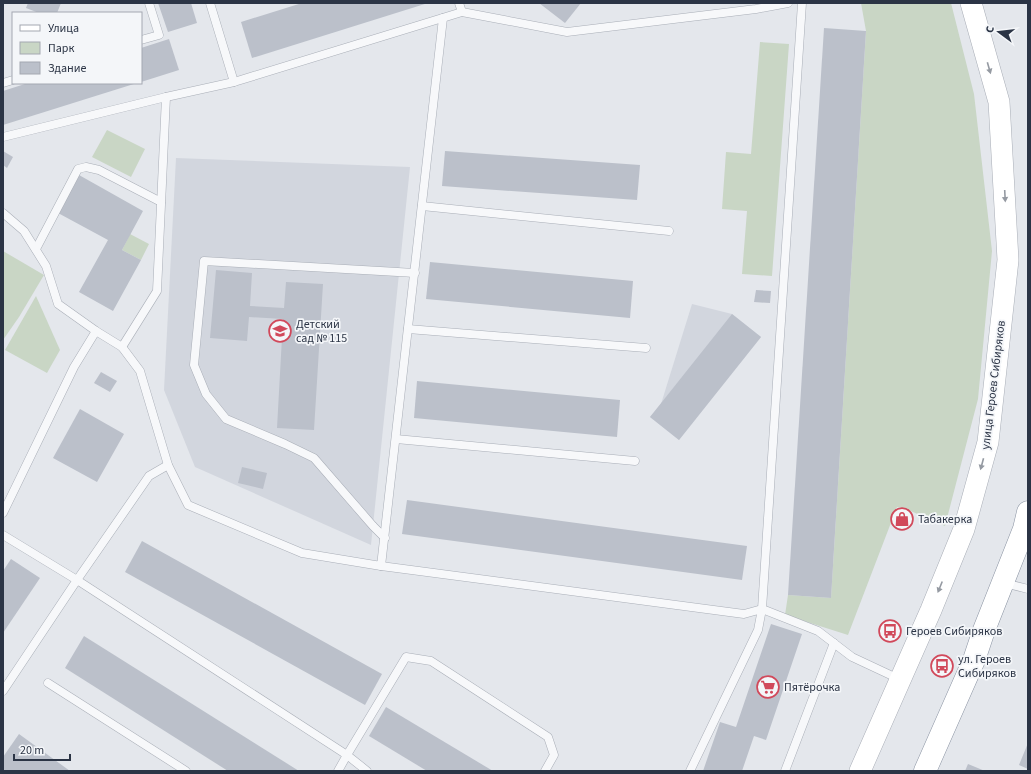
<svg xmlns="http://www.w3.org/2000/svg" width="1031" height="774" viewBox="0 0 1031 774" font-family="'Source Sans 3',sans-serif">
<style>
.built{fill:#d2d6de}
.green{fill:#c9d6c5}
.building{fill:#bbc0ca}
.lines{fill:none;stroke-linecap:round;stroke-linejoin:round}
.lane-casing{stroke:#a9aeb7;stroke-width:9}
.secondary-casing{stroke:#a9aeb7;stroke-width:22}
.highway-casing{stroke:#8b94a3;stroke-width:23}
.lane{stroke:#f7f8fa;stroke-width:8}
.secondary{stroke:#fff;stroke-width:21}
.highway{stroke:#fff;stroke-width:22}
.oneway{fill:#959aa2}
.labels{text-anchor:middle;stroke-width:3.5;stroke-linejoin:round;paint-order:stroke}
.poi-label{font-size:12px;fill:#2b3445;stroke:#f4f6f9;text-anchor:start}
.street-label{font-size:12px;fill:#2b3445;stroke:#f4f6f9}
</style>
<rect width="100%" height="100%" fill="#e4e7ec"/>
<!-- built -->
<g class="built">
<polygon points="176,158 410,167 371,545 195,467 164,390"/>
<polygon points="692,304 732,314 761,337 679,440 650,417 661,404"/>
</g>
<!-- green -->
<g class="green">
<polygon points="861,3 951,3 974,94 992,251 978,399 945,526 906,509 897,507 848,635 785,615 788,595 831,598 866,31"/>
<polygon points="760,42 789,44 772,276 742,274 747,211 722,209 726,152 751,154"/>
<polygon points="107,130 145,149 131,177 92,157"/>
<polygon points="130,234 149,244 141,260 122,250"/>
<polygon points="3,251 44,275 19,317 3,340"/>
<polygon points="36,296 60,350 47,373 5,350"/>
</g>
<!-- building -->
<g class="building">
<polygon points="28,3 61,3 57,13 39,13 26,8"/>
<polygon points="158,3 191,3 197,23 168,32"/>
<polygon points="302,3 428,3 252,58 241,22"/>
<polygon points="539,3 581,3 565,23"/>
<polygon points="824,28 866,31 831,598 788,595"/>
<polygon points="169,39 179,70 141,82 141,48"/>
<polygon points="28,83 137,83 3,125 3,91"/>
<polygon points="3,151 13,157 7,168 3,165"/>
<polygon points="445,151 640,165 637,200 442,186"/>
<polygon points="79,175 143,211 122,250 141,260 113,311 79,292 108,240 58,213"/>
<polygon points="430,262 633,281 630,318 426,299"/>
<polygon points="216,270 252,273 250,306 284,308 286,282 323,284 314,430 277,428 283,319 249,317 247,341 210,338"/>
<polygon points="756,290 771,291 770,303 754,302"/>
<polygon points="732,314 761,337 679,440 650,417"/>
<polygon points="101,372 117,381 110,392 94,383"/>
<polygon points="417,381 620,400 617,437 414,418"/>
<polygon points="80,409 124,434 97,482 53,458"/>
<polygon points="242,467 267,473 263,489 238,483"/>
<polygon points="407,500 747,546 742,580 402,534"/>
<polygon points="898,512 905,515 903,523 896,520"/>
<polygon points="142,541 382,674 365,705 125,572"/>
<polygon points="11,559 40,578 3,633 3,571"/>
<polygon points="771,624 802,634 766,740 754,736 742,771 703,771 720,722 736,727"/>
<polygon points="84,636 299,771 228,771 65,668"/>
<polygon points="386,707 493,771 427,771 369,736"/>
<polygon points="19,734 70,771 6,771 3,769 3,757"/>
<polygon points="1028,743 1028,769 1019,765"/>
<polygon points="968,764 985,771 965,771"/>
</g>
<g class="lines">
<!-- lane casing -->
<g class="lane-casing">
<g id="lane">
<polyline points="210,3 234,82"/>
<polyline points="802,3 762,609 818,631 852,657 899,679"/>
<polyline points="462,12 567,32 756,9 788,3"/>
<polyline points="141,40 159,35 149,3"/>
<polyline points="3,83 13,80"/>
<polyline points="3,137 166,97 234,82 462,12 459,3"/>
<polyline points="422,206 669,231"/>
<polyline points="3,213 24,231 46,266 58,304 96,331 122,347 157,291 166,97"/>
<polyline points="36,249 78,169 86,167 99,170 161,202"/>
<polyline points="408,329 646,348"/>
<polyline points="122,347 140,371 168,465 188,505 302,553 381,566 443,18"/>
<polyline points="396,439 635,461"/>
<polyline points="168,465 149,476 77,580 347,755 338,771"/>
<polyline points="3,513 74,367 96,331"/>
<polyline points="3,535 77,580 3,691"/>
<polyline points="385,538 373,526 314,458 285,444 226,419 206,394 194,365 204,261 415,273"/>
<polyline points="381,566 744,614 762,609 758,630 690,771"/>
<polyline points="1004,583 1028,589"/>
<polyline points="48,683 186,771"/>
<polyline points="367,771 347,755 406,657 431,661 548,737 554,755 545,771"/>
<polyline points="785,771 834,643"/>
</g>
</g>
<!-- secondary casing -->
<g class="secondary-casing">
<polyline id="secondary" points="860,771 931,610 964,529 988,442 1008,260 999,102 971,3"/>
</g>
<!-- highway casing -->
<g class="highway-casing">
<polyline id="highway" points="925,771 974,660 984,630 1024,529 1028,512"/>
</g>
<!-- lane -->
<use href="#lane" class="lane"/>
<!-- secondary -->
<use href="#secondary" class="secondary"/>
<!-- highway -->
<use href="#highway" class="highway"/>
</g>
<!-- one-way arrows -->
<defs><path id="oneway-solid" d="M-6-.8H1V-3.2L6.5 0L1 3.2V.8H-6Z"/></defs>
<g class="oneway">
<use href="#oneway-solid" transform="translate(989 68) rotate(74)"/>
<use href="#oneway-solid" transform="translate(1005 196) rotate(87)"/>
<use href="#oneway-solid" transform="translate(982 464) rotate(105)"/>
<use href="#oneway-solid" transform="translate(940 587) rotate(112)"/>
</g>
<!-- icons -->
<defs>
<g id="school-ring" transform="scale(1.15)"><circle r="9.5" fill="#f4f6f9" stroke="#d1495b" stroke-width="1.5"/><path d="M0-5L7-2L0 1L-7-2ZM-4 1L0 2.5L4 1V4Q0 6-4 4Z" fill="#d1495b"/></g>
<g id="shop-ring" transform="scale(1.15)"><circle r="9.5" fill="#f4f6f9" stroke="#d1495b" stroke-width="1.5"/><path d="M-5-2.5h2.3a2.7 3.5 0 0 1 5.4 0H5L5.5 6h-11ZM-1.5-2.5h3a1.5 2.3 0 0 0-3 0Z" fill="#d1495b"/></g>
<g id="bus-ring" transform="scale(1.15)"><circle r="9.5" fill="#f4f6f9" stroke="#d1495b" stroke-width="1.5"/><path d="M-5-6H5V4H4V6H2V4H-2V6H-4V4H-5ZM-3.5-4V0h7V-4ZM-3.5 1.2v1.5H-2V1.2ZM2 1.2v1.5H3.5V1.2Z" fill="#d1495b"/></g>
<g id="supermarket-ring" transform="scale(1.15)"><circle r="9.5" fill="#f4f6f9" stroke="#d1495b" stroke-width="1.5"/><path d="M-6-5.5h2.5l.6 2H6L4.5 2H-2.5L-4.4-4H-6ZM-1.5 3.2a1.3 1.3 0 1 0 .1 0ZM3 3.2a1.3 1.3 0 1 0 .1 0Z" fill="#d1495b"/></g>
</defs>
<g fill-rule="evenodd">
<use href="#school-ring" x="280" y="331"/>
<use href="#shop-ring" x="902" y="519"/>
<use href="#bus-ring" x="890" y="631"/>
<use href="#bus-ring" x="942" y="666"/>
<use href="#supermarket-ring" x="768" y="687"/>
</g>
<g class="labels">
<!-- poi labels -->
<g class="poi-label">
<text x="296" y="328">Детский<tspan x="296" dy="14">сад № 115</tspan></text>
<text x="918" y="523">Табакерка</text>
<text x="906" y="635">Героев Сибиряков</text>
<text x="958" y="663">ул. Героев<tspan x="958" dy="14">Сибиряков</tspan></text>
<text x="784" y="691">Пятёрочка</text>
</g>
<!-- street labels -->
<g class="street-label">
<text transform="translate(993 385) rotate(-83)" y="4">улица Героев Сибиряков</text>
</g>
</g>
<!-- border -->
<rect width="1031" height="774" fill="none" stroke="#2b3445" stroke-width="8"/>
<!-- legend -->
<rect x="12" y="12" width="130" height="72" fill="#f4f6f9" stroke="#a4a8b1"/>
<rect x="20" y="25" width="20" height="6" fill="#ffffff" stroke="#a4a8b1"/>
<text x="48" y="32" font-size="12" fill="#2b3445">Улица</text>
<rect x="20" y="42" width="20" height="12" fill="#c9d6c5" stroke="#a4a8b1"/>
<text x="48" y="52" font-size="12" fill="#2b3445">Парк</text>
<rect x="20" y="62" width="20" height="12" fill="#bbc0ca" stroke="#a4a8b1"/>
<text x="48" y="72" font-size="12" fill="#2b3445">Здание</text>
<!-- north arrow -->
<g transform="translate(999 32) rotate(285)" stroke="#f4f6f9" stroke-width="3" paint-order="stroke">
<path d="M0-3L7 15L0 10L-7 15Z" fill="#2b3445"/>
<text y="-6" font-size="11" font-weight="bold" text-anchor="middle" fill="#2b3445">С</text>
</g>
<!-- scale -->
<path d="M14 754v6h56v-6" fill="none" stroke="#2b3445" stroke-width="2"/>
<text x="20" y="754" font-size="12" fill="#2b3445" stroke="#f4f6f9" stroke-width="3" paint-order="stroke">20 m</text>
</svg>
